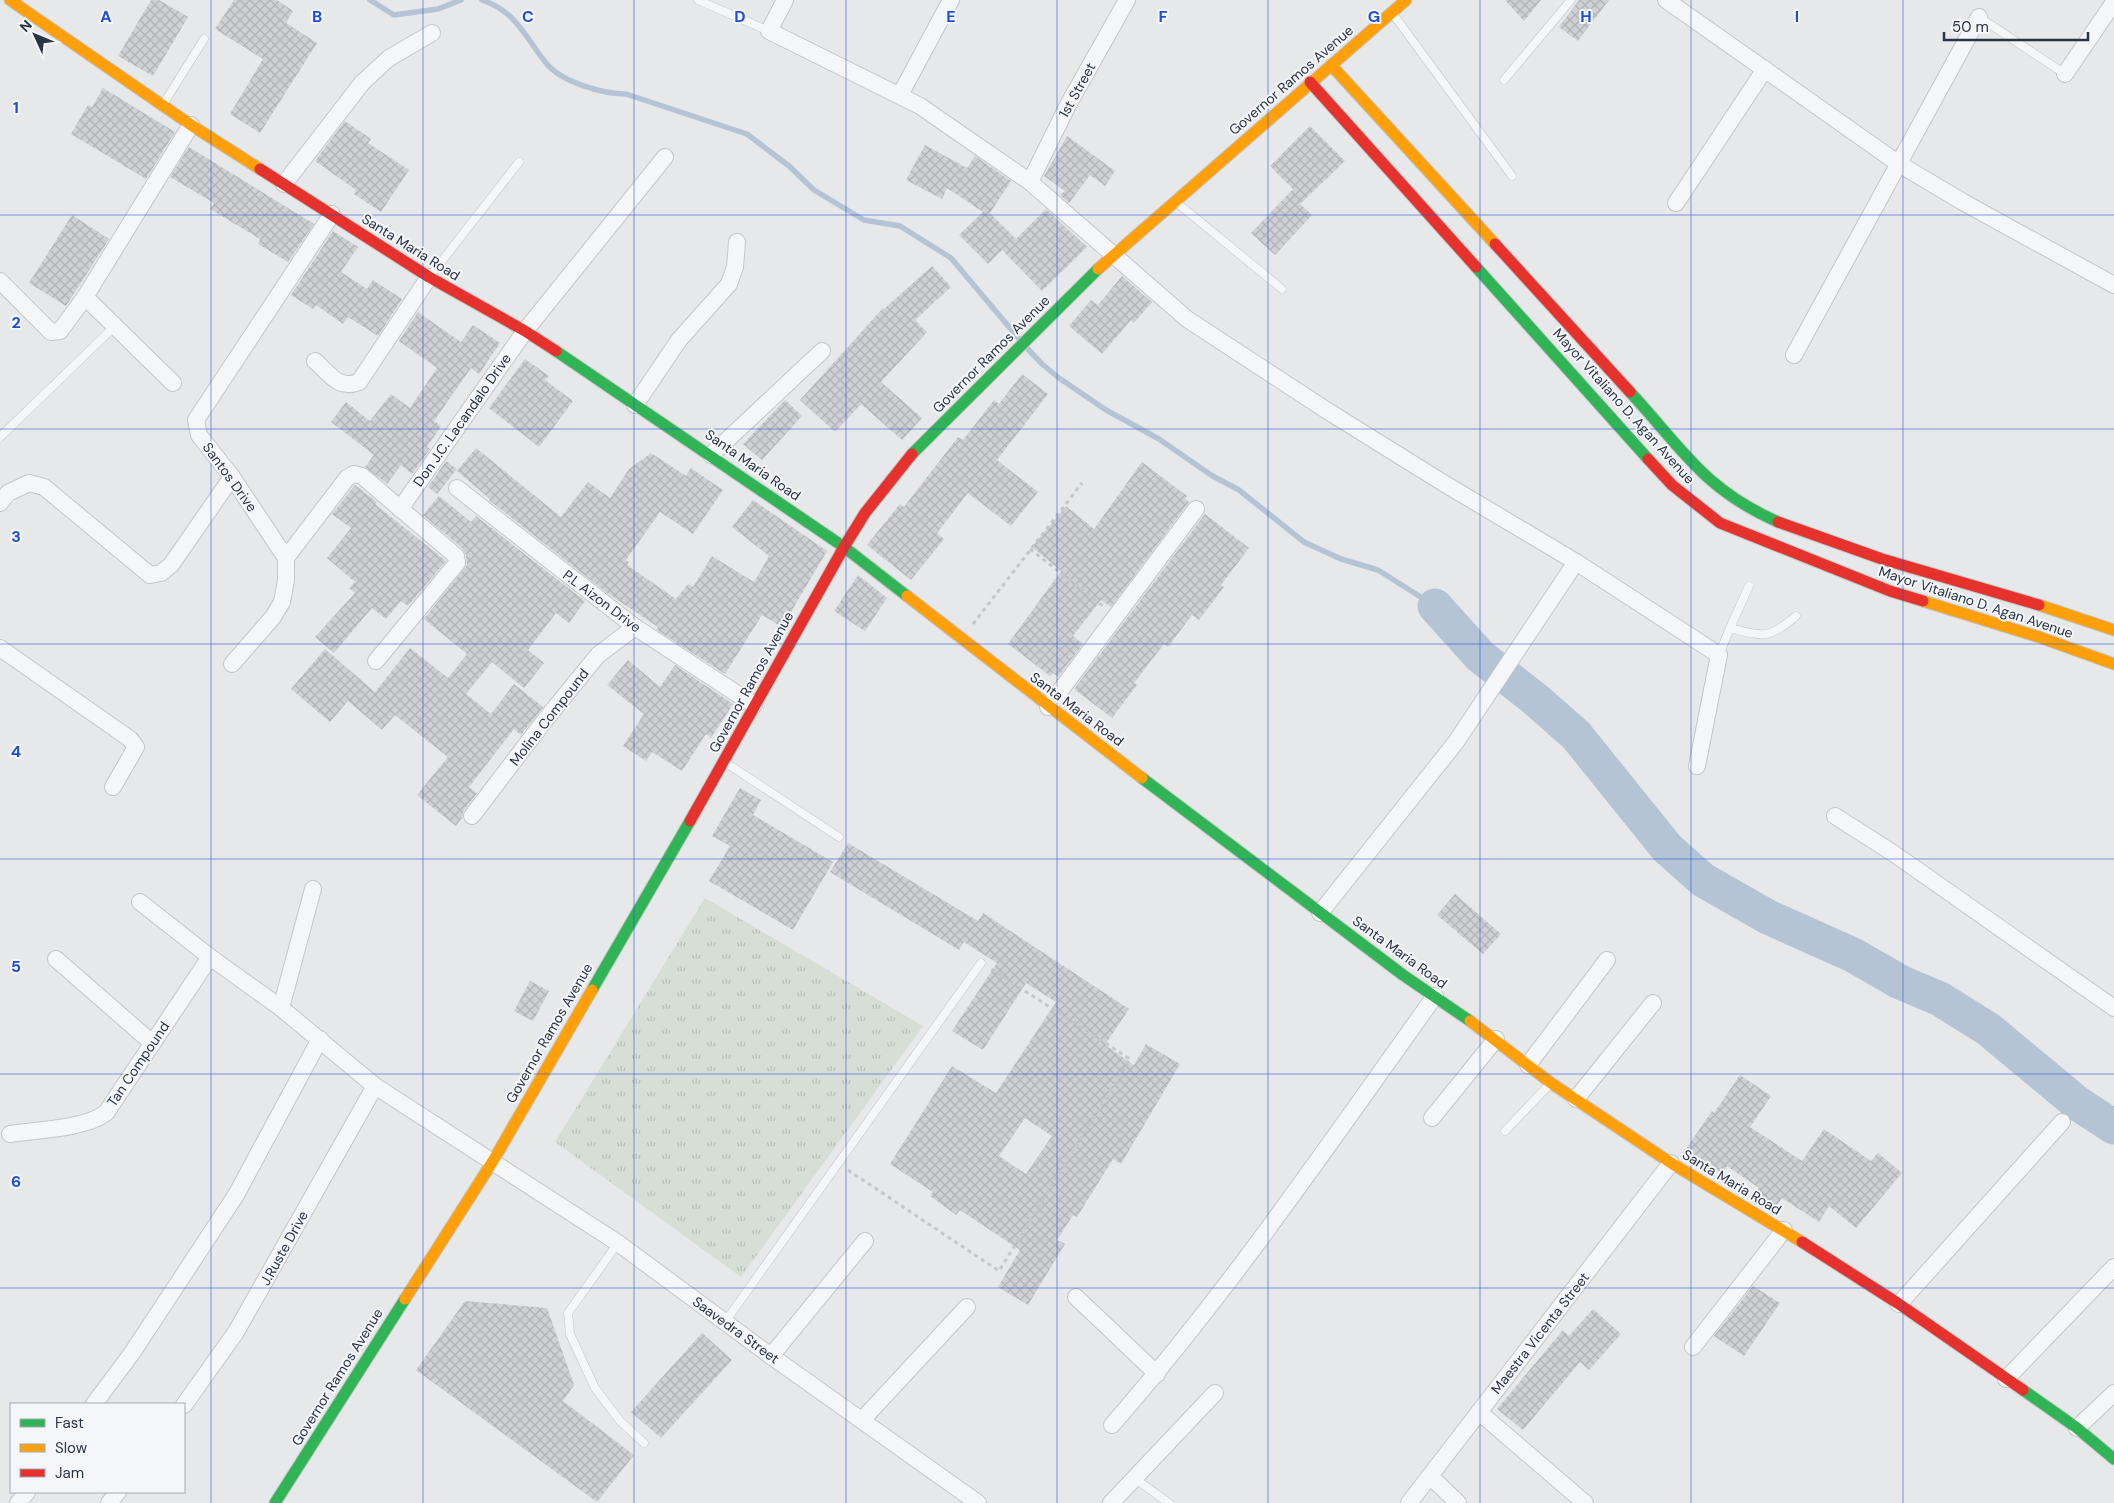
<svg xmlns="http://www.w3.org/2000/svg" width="2114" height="1503" viewBox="0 0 2114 1503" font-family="'DM Sans',sans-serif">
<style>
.grass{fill:url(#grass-tufts)}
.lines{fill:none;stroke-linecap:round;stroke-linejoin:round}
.stream{stroke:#b4c4d5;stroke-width:5.5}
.river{stroke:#b4c4d5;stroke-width:35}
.building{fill:url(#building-cross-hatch);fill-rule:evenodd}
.lane-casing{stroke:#c4c6c8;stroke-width:9}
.street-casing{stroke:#c4c6c8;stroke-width:18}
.fast-casing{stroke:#c4c6c8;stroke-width:13}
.slow-casing{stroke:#c4c6c8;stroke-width:13}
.jam-casing{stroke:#c4c6c8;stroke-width:13}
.path{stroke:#c5c6ca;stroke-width:3;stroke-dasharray:4 4;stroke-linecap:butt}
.lane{stroke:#f5f6f7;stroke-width:8}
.street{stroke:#f5f6f7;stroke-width:16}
.fast{stroke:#30b455;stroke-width:11}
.slow{stroke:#ff9f0a;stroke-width:11}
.jam{stroke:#e5322d;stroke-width:11}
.grid{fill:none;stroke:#1d4ed8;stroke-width:1;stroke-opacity:0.55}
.labels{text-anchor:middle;stroke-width:4;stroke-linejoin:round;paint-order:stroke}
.street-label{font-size:14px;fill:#2b3445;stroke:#f4f6f9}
.grid-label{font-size:16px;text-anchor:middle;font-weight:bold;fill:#1d4ed8;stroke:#f4f6f9;stroke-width:4;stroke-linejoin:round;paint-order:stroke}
</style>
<defs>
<pattern id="grass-tufts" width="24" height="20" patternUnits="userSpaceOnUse" patternTransform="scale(1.25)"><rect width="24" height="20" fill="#d6ded6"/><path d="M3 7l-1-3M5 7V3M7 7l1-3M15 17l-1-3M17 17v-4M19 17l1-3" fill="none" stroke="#b8bfb9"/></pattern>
<pattern id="building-cross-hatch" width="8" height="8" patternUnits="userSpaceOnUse" patternTransform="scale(1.25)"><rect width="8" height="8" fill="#ced0d3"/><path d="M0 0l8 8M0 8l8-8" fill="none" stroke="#b1b3b6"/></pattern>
</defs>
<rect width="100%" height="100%" fill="#e6e8ea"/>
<!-- grass -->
<polygon class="grass" points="705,898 923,1026 741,1277 555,1142"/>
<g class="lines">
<!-- stream -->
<g class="stream">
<polyline points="370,0 394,15 438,9 461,0"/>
<path d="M482,0c35,12 43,37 64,63 15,19 57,31 80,31l121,40 42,32 25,24 50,30 36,6 51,32 69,82"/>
<polyline points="1026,347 1042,364 1059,378 1106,410 1159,439 1211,475 1239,490 1304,542 1341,559 1378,570 1435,606"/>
</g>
<!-- river -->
<polyline class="river" points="1435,606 1480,656 1535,699 1576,735 1667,848 1703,880 1768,917 1853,955 1900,982 1940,999 1988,1029 2077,1103 2114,1127"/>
</g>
<!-- building -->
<g class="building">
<polygon points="151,0 159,0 188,17 153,76 118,56"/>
<polygon points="234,0 277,0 293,11 286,23 317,43 260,133 230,114 263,59 215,29"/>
<polygon points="1505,0 1541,0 1524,21"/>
<polygon points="1579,0 1609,0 1578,41 1559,27"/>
<polygon points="103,88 175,132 146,179 71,134 88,105 92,107"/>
<polygon points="345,121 371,139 368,143 409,170 381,212 354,194 356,190 315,161"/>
<polygon points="1310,126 1345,161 1300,204 1312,215 1275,255 1251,233 1293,189 1270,166"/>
<polygon points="1067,136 1115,171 1105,186 1090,175 1069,203 1060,195 1065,191 1044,176"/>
<polygon points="925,145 967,168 975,156 1011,181 990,213 1016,239 1046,209 1087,247 1042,291 1002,250 988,264 959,235 983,212 947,188 942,199 906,180"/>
<polygon points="189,147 314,224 288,262 258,244 260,239 210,209 214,203 170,177"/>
<polygon points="72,215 109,239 66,306 29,283"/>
<polygon points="333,231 358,247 341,272 367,289 373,280 402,299 378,336 348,317 343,324 316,305 313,309 291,295"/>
<polygon points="932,266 951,287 915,320 927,332 881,382 922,418 902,440 861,404 835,432 800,400 883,308 884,309"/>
<polygon points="1122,276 1152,302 1134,323 1131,320 1102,354 1069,326 1091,300 1098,305"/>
<polygon points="418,312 461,342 473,325 500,343 479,374 471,368 434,421 441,426 427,447 430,449 412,474 401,465 387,484 365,467 374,455 331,422 346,402 370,421 391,394 410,408 437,368 399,341"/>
<polygon points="525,359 549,376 545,380 573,401 539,447 489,408"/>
<polygon points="1022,374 1048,394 997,460 1038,492 1011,526 968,493 937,533 944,539 911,580 867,545 900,504 904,507 958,437 963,440 994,400 999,404"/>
<polygon points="785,400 802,416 762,460 743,444"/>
<polygon points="476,448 561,517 588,482 610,498 629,469 651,453 686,476 691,468 723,490 693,534 660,512 626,560 629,562 627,565 676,599 688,584 693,587 712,556 754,582 769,556 732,527 753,500 827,551 782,627 762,615 725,674 657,630 658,627 607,593 489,500 490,499 457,471"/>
<polygon points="446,461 457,469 437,494 428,487"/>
<polygon points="1142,462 1187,496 1185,499 1189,502 1111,607 1101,600 1073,636 1083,644 1058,677 1053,673 1050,676 1008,644 1061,571 1032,547 1066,506 1094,529"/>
<polygon points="355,485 377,502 375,504 446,561 408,606 401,601 386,619 372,608 334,653 315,637 355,593 349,588 355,582 327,558 351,528 332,514"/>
<polygon points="439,496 471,522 476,516 585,601 569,623 556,613 528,650 544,663 524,688 492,662 466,694 491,714 514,684 543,707 521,735 514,729 469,787 477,793 464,810 462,818 456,826 417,795 448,757 395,715 382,730 348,701 330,722 291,689 325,649 375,692 410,648 448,678 467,654 424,619 467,565 466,555 462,548 423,515"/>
<polygon points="1205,514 1249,548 1221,585 1224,587 1199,620 1192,615 1168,647 1164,644 1134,683 1137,685 1112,718 1074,689"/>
<polygon points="858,575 887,598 865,631 834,611"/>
<polygon points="628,660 660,687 675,665 733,704 711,738 706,734 682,771 652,752 646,761 623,746 644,714 607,685"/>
<polygon points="740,788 761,800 753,815 833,862 793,930 709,881 730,846 712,836"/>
<path d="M848,843l130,78 5,-8 146,96 -24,36 29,20 12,-21 34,20 -59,100 -8,-5 -36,58 -4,-2 -16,25 8,4 -37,61 -30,-18 22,-37 -60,-40 -4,5 -26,-19 3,-4 -43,-28 62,-98 44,27 60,-91 -30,-19 -43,67 -31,-19 45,-68 -33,-21 -5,8 -129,-78zM1025,1118l27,18 -26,38 -27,-18z"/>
<polygon points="1455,894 1501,934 1483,954 1437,915"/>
<polygon points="530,981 549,991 533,1021 514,1011"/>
<polygon points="1740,1075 1771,1096 1750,1127 1802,1161 1824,1129 1871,1161 1878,1153 1902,1173 1856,1228 1829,1206 1819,1222 1782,1198 1775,1208 1755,1194 1759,1188 1727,1166 1722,1174 1686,1149 1712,1111 1714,1113"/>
<polygon points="1753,1286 1780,1303 1744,1356 1714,1336"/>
<polygon points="465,1301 547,1308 574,1385 563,1401 634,1455 597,1502 416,1370"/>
<polygon points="1593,1309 1621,1334 1589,1370 1580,1362 1523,1430 1497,1409 1563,1330 1569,1336"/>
<polygon points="702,1333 732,1360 661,1438 631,1412"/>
</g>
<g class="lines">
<!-- lane casing -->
<g class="lane-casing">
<g id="lane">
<polyline points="698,0 769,31"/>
<polyline points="1393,14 1512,176"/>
<polyline points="1979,17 2065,74"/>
<polyline points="1504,80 1571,0"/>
<polyline points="164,103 204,39"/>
<polyline points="1176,202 1282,289"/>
<polyline points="431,275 519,162"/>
<polyline points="0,437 115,326"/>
<polyline points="1730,628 1749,586"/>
<path d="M1719,655l11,-27c35,9 38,11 66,-12"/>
<polyline points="726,763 839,837"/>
<polyline points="1505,1131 1550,1084"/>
<polyline points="618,1243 568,1313 570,1334 595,1388 620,1421 644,1443"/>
<polyline points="725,1322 981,963"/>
<polyline points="1134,1478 1169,1503"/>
</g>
</g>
<!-- street casing -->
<g class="street-casing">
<g id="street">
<polyline points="785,0 769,31 920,106 1030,182 1187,319 1326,410 1445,484 1576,562 1719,655 1697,766"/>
<polyline points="1666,0 1899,164 1963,202 2114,285"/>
<polyline points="2065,74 2114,2"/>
<polyline points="900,95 951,0"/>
<polyline points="1030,182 1068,105 1127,0"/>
<polyline points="284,184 362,83 389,58 432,33"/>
<polyline points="1676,203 1765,69"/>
<polyline points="0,281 51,332 60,331 85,297 191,125"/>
<polyline points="85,297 173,383"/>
<polyline points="1794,355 1979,17"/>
<path d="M315,361c15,13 23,29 44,21l70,-105"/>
<polyline points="635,405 679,340 729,284 735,267 737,242"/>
<polyline points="711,455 822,351"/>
<polyline points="457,488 635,627 754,705"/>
<polyline points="0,503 8,493 29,483 44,487 150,575 161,573 171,565 232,477"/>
<polyline points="400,509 525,331 665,157"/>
<polyline points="286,558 347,478 354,474 362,476 456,556 457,563 376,661"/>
<polyline points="0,648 130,739 136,747 113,787"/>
<polyline points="232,664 273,617 282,602 286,580 286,558 232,477 199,435 196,420 332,214"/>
<polyline points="1048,707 1196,509"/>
<polyline points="472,816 545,720 598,655 635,627"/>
<polyline points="1835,816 1893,853 2114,1008"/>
<polyline points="140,902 210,957 281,1008 375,1086 618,1243 771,1356 978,1503"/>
<polyline points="1320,913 1456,742 1576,562"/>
<polyline points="56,959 151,1042"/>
<polyline points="281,1008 313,889"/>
<polyline points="1528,1065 1607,960"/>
<polyline points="1576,1099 1653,1003"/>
<polyline points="1432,1118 1496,1039"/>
<path d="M10,1134c27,-4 74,-5 96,-21l104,-156"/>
<polyline points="1076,1297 1157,1374"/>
<polyline points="1899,1304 2062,1122"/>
<polyline points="1693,1347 1784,1230"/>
<polyline points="771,1356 865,1241"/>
<polyline points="2006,1379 2114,1267"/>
<polyline points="94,1404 132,1353 236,1195 320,1039"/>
<polyline points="184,1405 236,1332 375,1086"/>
<polyline points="1479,1412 1585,1503"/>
<polyline points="862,1420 967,1307"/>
<path d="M1112,1425c118,-135 218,-283 323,-429"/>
<polyline points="2077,1428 2114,1393"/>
<polyline points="1430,1476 1458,1503"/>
<polyline points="18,1503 27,1492"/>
<polyline points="109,1503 118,1492"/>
<polyline points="1111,1503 1215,1393"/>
<polyline points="1409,1503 1671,1163"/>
</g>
</g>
<!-- fast casing -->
<g class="fast-casing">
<g id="fast">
<polyline points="1476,267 1648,459"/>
<polyline points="556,351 844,547 907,596"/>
<path d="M1630,392c52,56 73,97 148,130"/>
<polyline points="912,454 1098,269"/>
<polyline points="1142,778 1403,975 1470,1021"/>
<polyline points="592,990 690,821"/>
<polyline points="2023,1390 2077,1428 2114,1459"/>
<polyline points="275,1503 405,1299"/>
</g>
</g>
<!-- slow casing -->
<g class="slow-casing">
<g id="slow">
<polyline points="10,0 191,125 260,169"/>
<polyline points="1331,65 1495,244"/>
<polyline points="1098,269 1406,0"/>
<polyline points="907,596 1142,778"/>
<polyline points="1923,601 2039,637 2114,664"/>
<polyline points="2039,605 2114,630"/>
<polyline points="1470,1021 1551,1083 1671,1163 1802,1242"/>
<polyline points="405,1299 493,1161 592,990"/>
</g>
</g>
<!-- jam casing -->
<g class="jam-casing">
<g id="jam">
<polyline points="1310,82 1476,267"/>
<polyline points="260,169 429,277 525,331 556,351"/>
<polyline points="1495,244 1630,392"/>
<polyline points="1648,459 1672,485 1720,523 1890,591 1923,601"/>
<polyline points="1778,522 1882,559 2039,605"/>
<polyline points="690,821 844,547 865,513 912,454"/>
<polyline points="1802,1242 1899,1304 2023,1390"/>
</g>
</g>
<!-- path -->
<g class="path">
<polyline points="1030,549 1103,606"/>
<polyline points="973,624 1082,483"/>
<polyline points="848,1170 999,1271 1130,1059 991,969"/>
</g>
<!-- lane -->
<use href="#lane" class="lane"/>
<!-- street -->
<use href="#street" class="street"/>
<!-- fast -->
<use href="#fast" class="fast"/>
<!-- slow -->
<use href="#slow" class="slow"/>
<!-- jam -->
<use href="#jam" class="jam"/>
</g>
<!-- grid -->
<path class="grid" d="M211,0v1503M423,0v1503M634,0v1503M846,0v1503M1057,0v1503M1268,0v1503M1480,0v1503M1691,0v1503M1903,0v1503M0,215h2114M0,429h2114M0,644h2114M0,859h2114M0,1074h2114M0,1288h2114"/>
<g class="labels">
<!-- street labels -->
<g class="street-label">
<text transform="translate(1291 80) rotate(-41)" y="5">Governor Ramos Avenue</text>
<text transform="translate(1077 90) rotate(-61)" y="5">1st Street</text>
<text transform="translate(411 247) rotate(32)" y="5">Santa Maria Road</text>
<text transform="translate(991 354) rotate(-45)" y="5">Governor Ramos Avenue</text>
<text transform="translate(1624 406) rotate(48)" y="5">Mayor Vitaliano D. Agan Avenue</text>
<text transform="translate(462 420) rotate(-55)" y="5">Don J.C. Lacandalo Drive</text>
<text transform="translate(753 465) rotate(35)" y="5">Santa Maria Road</text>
<text transform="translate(230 477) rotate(54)" y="5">Santos Drive</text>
<text transform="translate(602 601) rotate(37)" y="5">P.L Aizon Drive</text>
<text transform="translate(1976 602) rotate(18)" y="5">Mayor Vitaliano D. Agan Avenue</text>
<text transform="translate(751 682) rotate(-61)" y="5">Governor Ramos Avenue</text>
<text transform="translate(1077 709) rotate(37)" y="5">Santa Maria Road</text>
<text transform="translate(549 717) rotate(-52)" y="5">Molina Compound</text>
<text transform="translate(1400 952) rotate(36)" y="5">Santa Maria Road</text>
<text transform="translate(549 1033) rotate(-60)" y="5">Governor Ramos Avenue</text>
<text transform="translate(138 1064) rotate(-56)" y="5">Tan Compound</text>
<text transform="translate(1732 1182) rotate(31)" y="5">Santa Maria Road</text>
<text transform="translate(284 1248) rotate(-61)" y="5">J.Ruste Drive</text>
<text transform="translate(736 1330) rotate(36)" y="5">Saavedra Street</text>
<text transform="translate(1540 1333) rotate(-52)" y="5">Maestra Vicenta Street</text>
<text transform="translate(337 1377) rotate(-58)" y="5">Governor Ramos Avenue</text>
</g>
</g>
<g class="grid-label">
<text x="106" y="22">A</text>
<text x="317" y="22">B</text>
<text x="528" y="22">C</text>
<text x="740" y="22">D</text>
<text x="951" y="22">E</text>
<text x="1163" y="22">F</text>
<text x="1374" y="22">G</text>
<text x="1586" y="22">H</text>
<text x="1797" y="22">I</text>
<text x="16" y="113">1</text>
<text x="16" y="328">2</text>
<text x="16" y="542">3</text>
<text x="16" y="757">4</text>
<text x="16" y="972">5</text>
<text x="16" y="1187">6</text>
</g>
<!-- legend -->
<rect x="10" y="1403" width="175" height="90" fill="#f4f6f9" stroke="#a4a8b1"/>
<rect x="20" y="1419" width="25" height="8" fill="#30b455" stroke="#a4a8b1"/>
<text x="55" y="1428" font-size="15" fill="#2b3445">Fast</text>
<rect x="20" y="1444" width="25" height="8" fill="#ff9f0a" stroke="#a4a8b1"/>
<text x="55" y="1453" font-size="15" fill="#2b3445">Slow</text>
<rect x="20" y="1469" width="25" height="8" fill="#e5322d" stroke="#a4a8b1"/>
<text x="55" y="1478" font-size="15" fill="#2b3445">Jam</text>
<!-- north arrow -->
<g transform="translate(35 35) rotate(314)" stroke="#f4f6f9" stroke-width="4" paint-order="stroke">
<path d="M0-4L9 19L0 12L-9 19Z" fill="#2b3445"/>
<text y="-8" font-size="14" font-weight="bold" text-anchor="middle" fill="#2b3445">N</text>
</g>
<!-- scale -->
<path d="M1944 32v8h144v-8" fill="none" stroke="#2b3445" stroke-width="2.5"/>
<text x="1952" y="32" font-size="15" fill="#2b3445" stroke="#f4f6f9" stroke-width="4" paint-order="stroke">50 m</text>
</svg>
